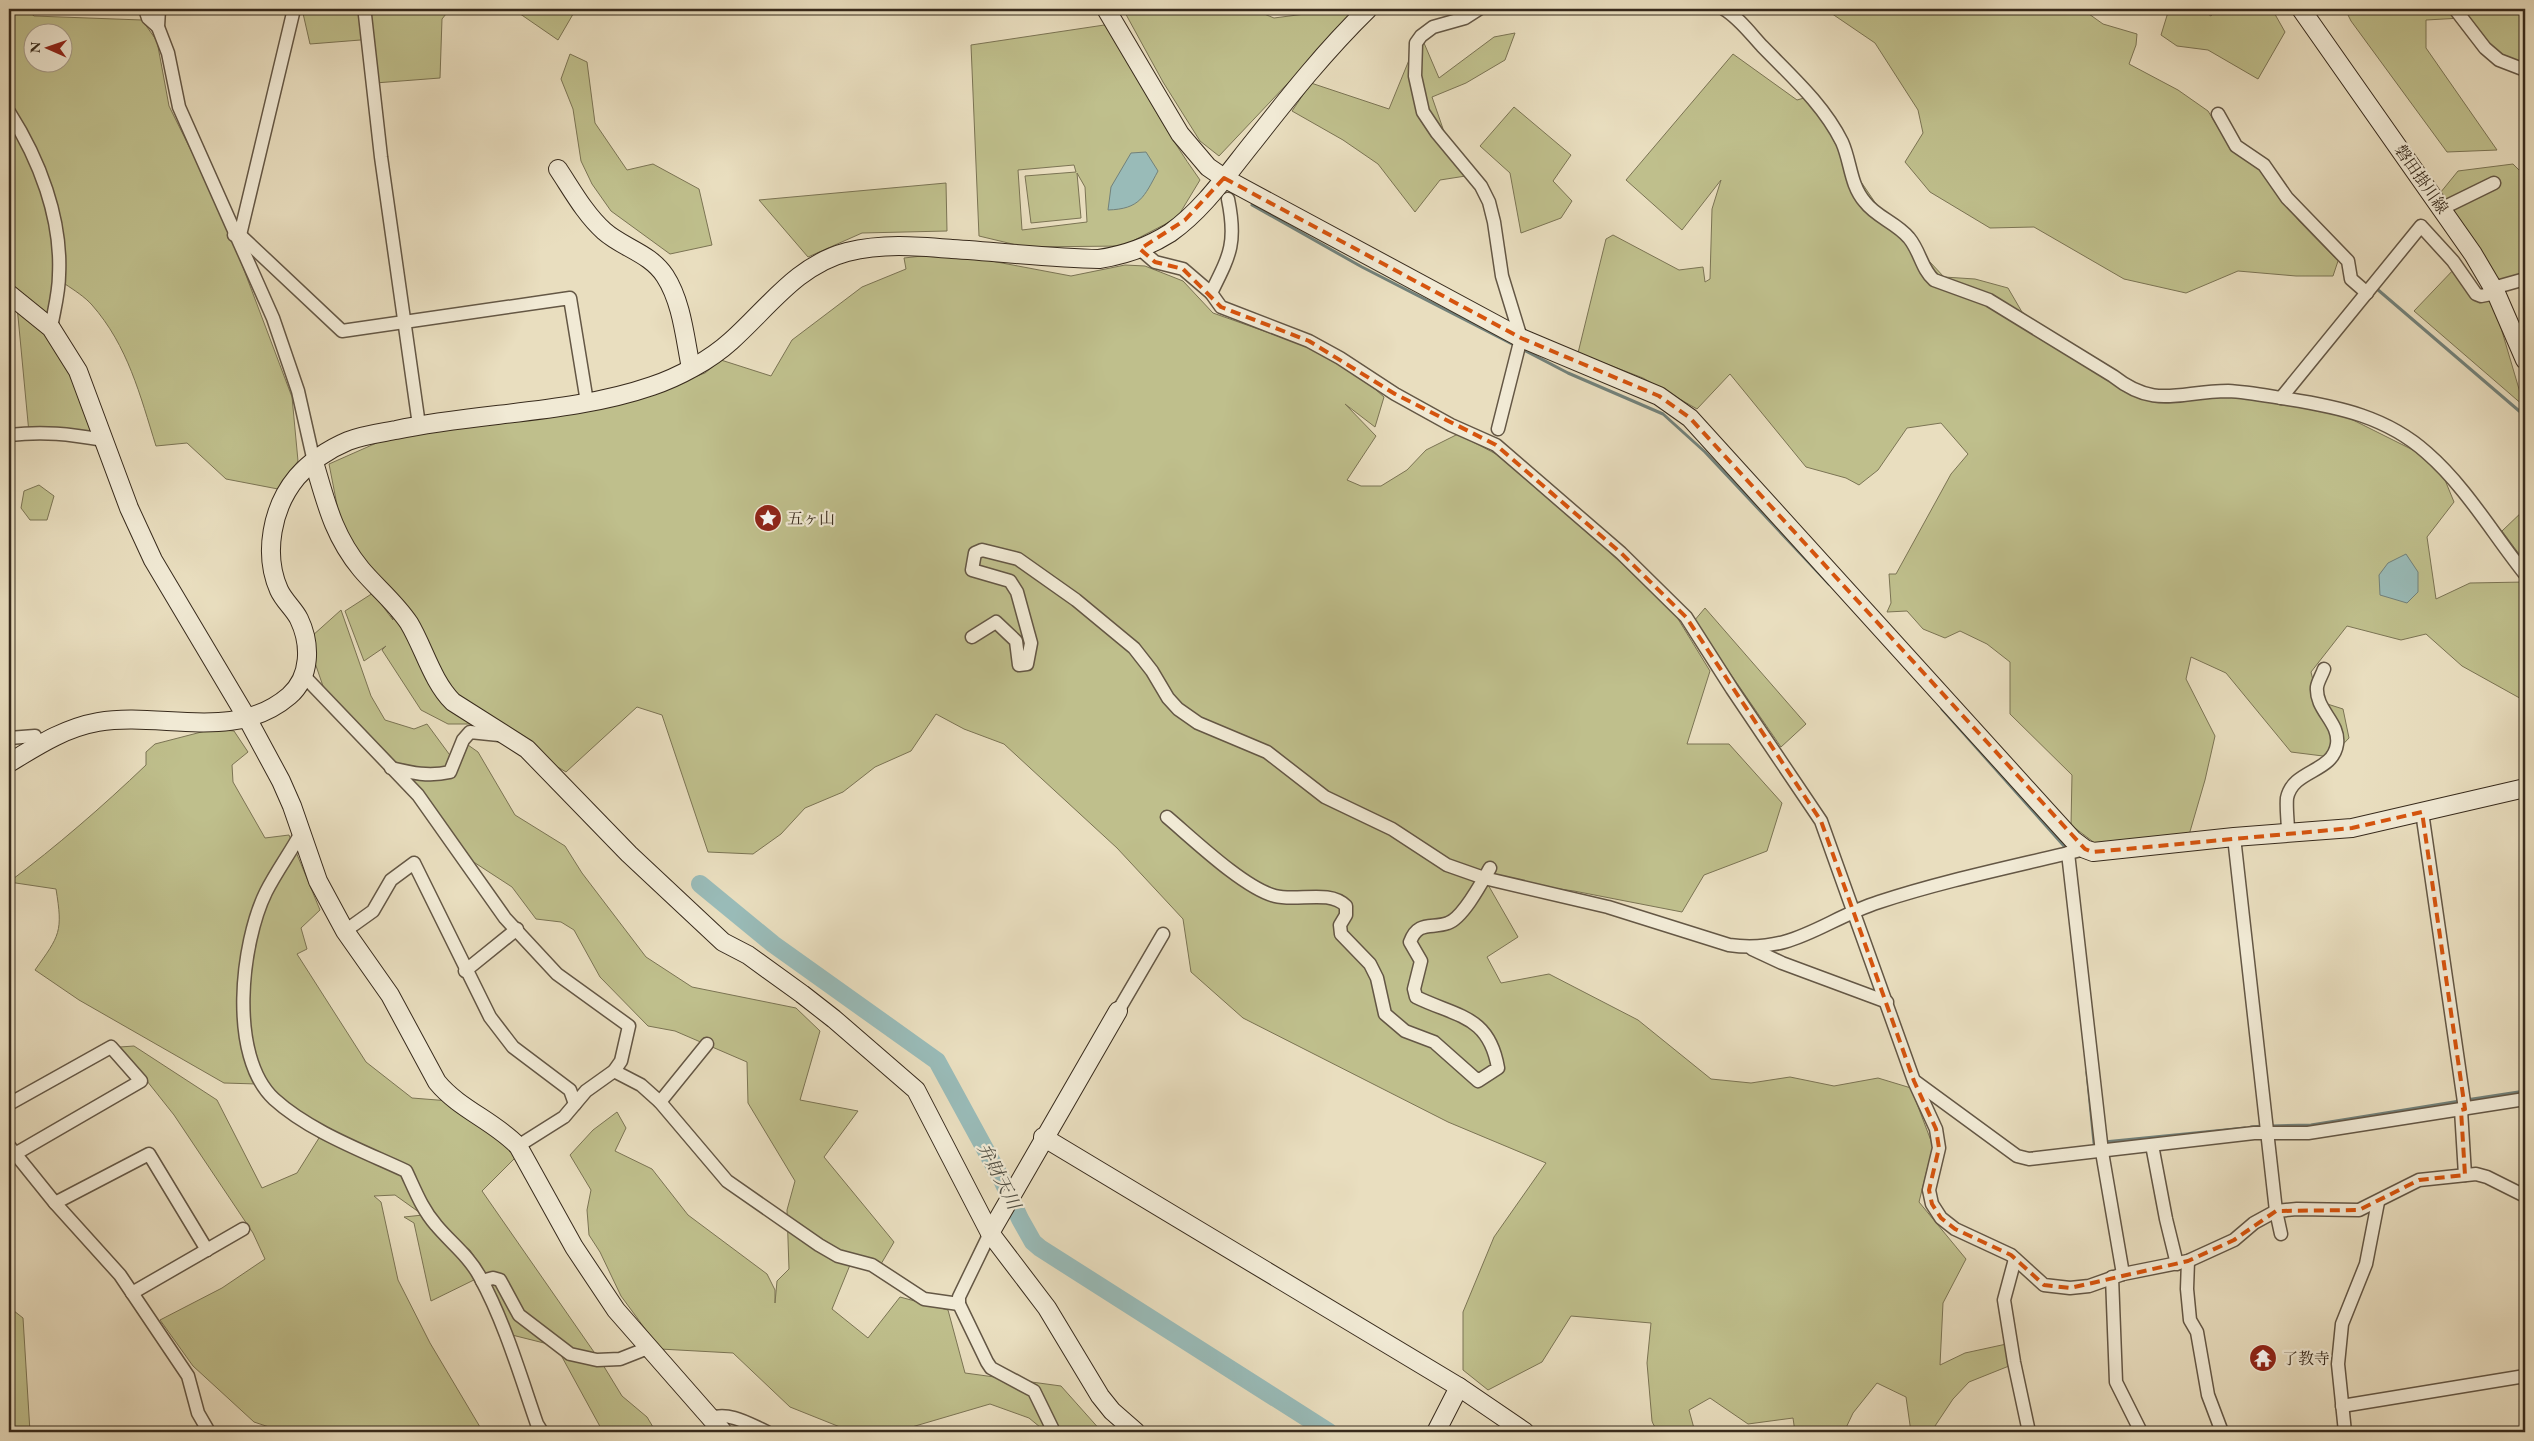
<svg xmlns="http://www.w3.org/2000/svg" width="2534" height="1441" viewBox="0 0 2534 1441" font-family="'EB Garamond','Noto Serif JP',serif">
<style>
.green{fill:#bfbf8c;stroke:#7b7454;fill-rule:evenodd}
.water{fill:#99bbb8;stroke:#72817a}
.lines{fill:none;stroke-linecap:round;stroke-linejoin:round}
.stream{stroke:#72817a;stroke-width:3}
.river{stroke:#99bbb8;stroke-width:18}
.street-casing{stroke:#645745;stroke-width:15}
.secondary-casing{stroke:#372a1c;stroke-width:20}
.street{stroke:#f1ead5;stroke-width:12}
.secondary{stroke:#f1ead5;stroke-width:18}
.marked{fill:none;stroke:#d6540e;stroke-width:4;stroke-dasharray:10 6;stroke-linejoin:round}
.labels{text-anchor:middle;stroke-width:4.5;stroke-linejoin:round;paint-order:stroke}
.street-label{font-size:16px;fill:#372a1c;stroke:#f1ead5}
.poi-label{font-size:16px;fill:#372a1c;stroke:#f1ead5;text-anchor:start}
.water-label{font-size:18px;font-style:italic;fill:#504e43;stroke:#f1ead5}
</style>
<rect width="100%" height="100%" fill="#e9debf"/>
<filter id="stains"><feTurbulence type="fractalNoise" baseFrequency=".004" numOctaves="4"/><feColorMatrix values="0 0 0 0 .2 0 0 0 0 .09 0 0 0 0 .02 0 0 0 .5 -.17"/></filter>
<radialGradient id="worn" r=".72"><stop offset=".6" stop-color="#630" stop-opacity="0"/><stop offset="1" stop-color="#630" stop-opacity=".3"/></radialGradient>
<!-- green -->
<g class="green">
<path d="M9,9h17l8,7 108,4 15,21 12,65 55,111 68,180 6,64 -20,28 -52,-10 -39,-36 -31,3c-16,-51 -28,-100 -64,-141 -7,-8 -18,-15 -27,-21l-15,35 -41,-33zM32,32h30v30h-30z"/>
<polygon points="302,9 450,9 442,19 440,78 375,83 373,39 310,44"/>
<polygon points="513,9 576,9 558,40"/>
<polygon points="1123,9 1252,9 1274,18 1305,14 1313,9 1358,9 1219,156 1200,141 1163,82"/>
<polygon points="1825,9 2082,9 2103,24 2137,34 2136,45 2129,64 2178,90 2208,111 2230,147 2262,170 2299,221 2338,261 2333,276 2296,276 2238,271 2186,293 2124,279 2034,227 1990,228 1930,192 1905,162 1923,133 1918,110 1875,43"/>
<polygon points="2169,9 2199,9 2211,16 2217,9 2272,9 2285,32 2258,79 2208,50 2177,46 2161,35"/>
<polygon points="2345,9 2525,9 2525,70 2482,50 2462,18 2426,20 2426,48 2497,150 2447,152 2351,21"/>
<path d="M1111,24c25,55 54,107 89,156l-23,38 -54,28 -98,1 -46,-11 -8,-191zM1074,165l2,7 -51,4 6,47 50,-5 -4,-45 8,14 2,35 -65,8 -4,-60z"/>
<polygon points="1515,33 1505,60 1466,83 1432,97 1449,146 1472,175 1440,180 1415,212 1378,164 1343,140 1292,111 1311,83 1389,109 1416,43 1421,36 1439,78 1494,37"/>
<polygon points="570,54 587,62 595,123 627,170 653,164 699,189 712,245 670,254 611,211 592,184 581,161 573,109 561,79"/>
<polygon points="1733,54 1797,100 1811,96 1836,145 1887,220 1901,231 1944,277 1975,279 2008,288 2022,312 2115,385 2195,394 2266,395 2347,417 2421,454 2445,480 2454,502 2427,537 2436,599 2470,583 2525,582 2525,701 2462,666 2426,634 2401,640 2347,626 2311,672 2318,701 2343,709 2349,738 2331,757 2291,752 2226,673 2191,657 2186,679 2215,736 2205,780 2189,835 2096,844 2071,825 2072,775 2010,714 2010,662 1987,644 1960,631 1945,638 1923,629 1907,611 1887,612 1891,603 1889,574 1896,574 1951,474 1968,454 1941,423 1907,428 1878,470 1859,485 1846,478 1806,467 1730,374 1697,409 1643,378 1578,353 1606,239 1613,235 1679,270 1703,267 1705,282 1710,279 1712,209 1721,180 1682,230 1626,180"/>
<polygon points="1514,107 1571,155 1553,181 1572,201 1561,218 1521,233 1510,173 1480,146"/>
<polygon points="2513,164 2525,176 2525,278 2493,288 2436,198 2458,171"/>
<polygon points="946,183 947,231 862,233 808,257 759,200"/>
<path d="M922,256l64,4 85,16 54,-11 20,1 38,15 30,32 127,45 44,39 -9,30 -30,-23 31,32 -29,44 14,6h20l26,-16 19,-20 32,-16 38,20 70,57 109,103 35,57 -23,73h42l53,59 -15,48 -63,24 -22,37 -108,-21 -86,-12 -1,4 31,54 -31,20 14,26 48,-9 89,46 73,59 40,4 39,-6 44,9 44,-8 33,10 22,58 -14,56 47,57 -23,44 -3,62 25,-12 46,-10 -2,23 -40,16 -16,17 -22,33h-20l-5,-35 -29,-14 -24,30 -9,19h-49l-2,-14 -45,6 -38,-26 -21,12 6,22c-15,0 -38,6 -43,-11l-5,-58 4,-40 -80,-7 -29,46 -54,28 -25,-20v-58l31,-75 52,-74 -98,-41 -205,-104 -52,-46 -8,-53 -66,-71 -113,-104 -40,-15 -28,-15 -25,37 -36,16 -32,25 -38,16 -24,26 -28,20 -45,-2 -46,-137 -25,-8 -71,65 -80,-48h-38l-27,-14 -39,-60 4,-4 -22,15 -19,-50 28,-18 20,27 -13,-32 -40,-68 -11,-56 52,-23 44,-9 199,-29 81,-30 16,-13 50,16 21,-36 70,-53 44,-18 -2,-11z"/>
<polygon points="2457,266 2476,293 2491,294 2524,406 2414,311"/>
<polygon points="17,306 48,337 68,369 99,439 29,433"/>
<polygon points="39,485 54,496 47,520 30,520 21,508 24,491"/>
<polygon points="2525,509 2525,562 2502,531"/>
<polygon points="1705,608 1806,724 1781,747 1694,621"/>
<polygon points="341,610 371,696 385,720 414,729 427,724 452,758 468,745 478,752 515,815 565,846 582,873 646,957 692,987 796,1008 820,1031 800,1100 858,1111 824,1157 894,1242 881,1264 850,1265 832,1309 868,1338 900,1297 948,1310 965,1373 1061,1386 1102,1432 1046,1432 1029,1418 990,1404 905,1429 845,1429 790,1407 733,1353 660,1349 621,1296 600,1252 589,1235 587,1210 591,1190 570,1155 593,1130 617,1112 626,1128 615,1151 652,1169 688,1215 767,1274 775,1290 775,1303 777,1281 789,1269 787,1210 795,1181 748,1103 747,1062 675,1031 648,1026 600,977 574,930 561,922 536,919 512,887 469,859 398,764 324,689 314,660 312,636"/>
<path d="M213,729l21,2 14,21 -16,13 1,17 32,56 24,-3 31,75 -19,18 6,21 -10,5 69,108 46,36 38,3 50,34 16,22 -34,34 121,174 19,31 25,21 9,15h-53l-47,-86 -44,-11 -26,-61 -16,-24 -26,-19 36,46 -49,24 -17,-78 -10,-6 19,-2 -28,-20 -21,1 7,6 17,78 32,63 53,89h-199l-30,-10 -61,-56 -33,-46 62,-32 43,-29 -12,-26 -79,-118 -54,-68 14,-1 83,54 45,88 35,-15 22,-35 -51,-36 -11,-18 -33,-1 -145,-83 -44,-30c25,-35 28,-38 21,-81l-47,-7c48,-36 93,-75 137,-117v-13l9,-8z"/>
<polygon points="9,1307 23,1318 30,1432 9,1432"/>
</g>
<!-- water -->
<g class="water">
<path d="M1146,152l12,19c-14,26 -18,38 -50,39l3,-23 20,-34z"/>
<polygon points="2406,554 2418,572 2418,592 2407,603 2380,595 2379,575 2388,563"/>
</g>
<g class="lines">
<!-- stream -->
<g class="stream">
<polyline points="1252,205 1362,267 1516,346"/>
<polyline points="2377,289 2525,416"/>
<polyline points="1522,349 1568,373 1663,414 1705,452 1829,584"/>
<polyline points="1942,709 2064,846 2065,852"/>
<polyline points="2087,1072 2094,1143 2098,1143"/>
<polyline points="2466,1100 2525,1091"/>
<polyline points="2271,1126 2311,1125 2460,1101"/>
<polyline points="2251,1127 2264,1126"/>
<polyline points="2104,1142 2245,1128"/>
</g>
<!-- river -->
<polyline class="river" points="700,884 773,944 937,1061 1003,1182 1020,1219 1033,1242 1040,1248 1329,1432"/>
<!-- street casing -->
<g class="street-casing">
<g id="street">
<polyline points="145,9 148,18 158,27"/>
<polyline points="159,9 158,27 168,53 179,107 273,318 298,391 314,462"/>
<polyline points="1479,9 1465,18 1433,27 1421,36 1416,43 1415,76 1423,112 1437,133 1481,186 1489,202 1494,222 1502,276 1521,338 1498,429"/>
<path d="M1724,9c15,9 26,24 38,37 29,30 61,58 80,96 9,20 8,43 23,60 11,15 32,21 44,36 11,13 13,32 25,42l55,20 124,76c43,34 66,15 115,15 20,1 40,5 60,8 51,8 99,18 139,54 39,34 66,81 98,121"/>
<polyline points="2455,9 2485,48 2499,60 2525,70"/>
<polyline points="365,15 381,157 419,425"/>
<path d="M9,112c30,47 53,106 50,163 0,18 -5,35 -8,53"/>
<polyline points="2218,114 2236,146 2264,165 2287,198 2348,261 2351,279 2367,293"/>
<path d="M1228,199c9,44 2,56 -17,94l10,14 88,34 31,17 55,36 56,31 45,20 125,108 65,64 46,72 89,132 93,260 22,48 3,19 -10,42 3,14 9,14 14,11 56,26 33,30 26,3 19,-2 34,-12 65,-13 46,-21 20,-17 22,-12 21,-2 62,1 60,-30 57,-6 11,3 38,19"/>
<polyline points="2443,208 2494,183"/>
<polyline points="234,235 240,235 342,331 570,298 587,402"/>
<polyline points="240,235 294,9"/>
<polyline points="1140,249 1155,262 1183,269 1211,293"/>
<polyline points="2493,288 2525,279"/>
<polyline points="2281,398 2421,226 2453,261 2476,294 2481,296 2496,293"/>
<path d="M9,435c35,-4 60,-1 95,5"/>
<path d="M972,637l24,-15 20,19 3,24 8,-1 4,-21 -14,-51 -7,-11 -38,-11 3,-17 7,-3 36,9 58,41 58,48 18,23 16,27 10,11 20,14 69,29 58,45 67,32 55,36 37,13 124,29 121,38c65,9 94,-25 150,-43 67,-22 137,-36 206,-53"/>
<polyline points="304,676 418,795 505,918 557,974 629,1026 621,1061 614,1071 586,1091 564,1117 518,1146"/>
<polyline points="9,738 35,736 39,745"/>
<path d="M391,768c21,5 38,9 59,4l13,-32 7,-8 29,3"/>
<polyline points="2422,812 2465,1109"/>
<path d="M1167,817c26,22 77,71 108,79 22,6 54,-7 71,10v9l-6,10 1,9 29,30 7,14 8,36 20,17 29,11 44,39 20,-13c-9,-53 -41,-51 -82,-71l-2,-8 7,-28 -11,-19c8,-22 22,-13 38,-19 15,-5 34,-41 42,-55"/>
<path d="M2288,832c0,-10 -2,-24 -1,-34 6,-29 46,-25 50,-54 3,-22 -22,-34 -20,-57 1,-6 5,-12 7,-18"/>
<path d="M301,833c-11,20 -25,39 -35,59 -25,51 -38,164 8,207 35,32 89,52 132,72 9,19 16,38 30,54 15,18 33,31 44,52 25,46 40,98 57,147l5,8"/>
<polyline points="2234,837 2276,1211 2281,1234"/>
<polyline points="2068,853 2102,1152 2123,1274"/>
<polyline points="345,931 373,911 391,880 414,863 490,1017 513,1047 570,1090 575,1104"/>
<polyline points="1752,949 1782,963 1887,1002"/>
<polyline points="465,971 517,929"/>
<polyline points="1118,1011 1163,934"/>
<polyline points="614,1071 641,1085 660,1102 727,1181 819,1245 838,1256 872,1265 924,1299 959,1304"/>
<polyline points="1916,1082 2017,1156 2029,1159 2254,1133 2308,1133 2525,1099"/>
<polyline points="660,1102 707,1044"/>
<polyline points="9,1104 111,1047 141,1081 15,1154"/>
<polyline points="2461,1110 2465,1175"/>
<polyline points="2152,1145 2166,1219 2177,1264"/>
<polyline points="9,1146 55,1203 120,1275 188,1376 198,1413 209,1432"/>
<polyline points="55,1203 149,1154 207,1250"/>
<polyline points="990,1233 959,1297 959,1304 987,1362 991,1368 1034,1391 1054,1432"/>
<polyline points="2015,1259 2004,1300 2014,1362 2029,1432"/>
<polyline points="2188,1261 2187,1289 2190,1320 2197,1332 2208,1395 2222,1432"/>
<polyline points="2112,1277 2116,1382 2141,1432"/>
<polyline points="482,1281 493,1278 500,1280 519,1315 570,1354 597,1360 620,1359 648,1348"/>
<polyline points="132,1293 243,1229"/>
<polyline points="2342,1406 2525,1376"/>
<path d="M710,1418c21,-6 37,5 57,14"/>
<polyline points="2345,1432 2338,1364 2342,1324 2366,1264 2378,1202"/>
</g>
</g>
<!-- secondary casing -->
<g class="secondary-casing">
<g id="secondary">
<polyline points="1106,9 1180,134 1208,167 1224,178 1521,338 1659,396 1690,418 2073,840 2085,849 2093,852 2234,837 2352,828 2525,788"/>
<polyline points="2301,9 2473,254 2496,293 2525,360"/>
<path d="M558,169c14,21 27,45 46,62 19,17 46,22 61,45 17,26 20,63 26,92"/>
<path d="M9,294l42,34 27,43 51,137 24,52 94,158 34,63 11,25 26,75 27,50 45,64 47,87c22,27 57,39 81,64l56,101 42,63 107,122"/>
<path d="M314,462c12,40 19,73 47,107 15,18 34,33 48,54 15,25 23,58 44,79l74,47 102,105 94,88 25,13 54,39 32,25 82,71 74,143 57,75 53,88 12,15 24,21"/>
<path d="M9,763c28,-17 55,-35 89,-41 63,-11 136,21 191,-26 22,-19 22,-52 10,-77 -5,-10 -15,-18 -20,-29 -16,-36 -7,-83 18,-113 13,-15 32,-28 51,-36 15,-6 32,-8 48,-11 84,-18 175,-16 256,-44 27,-9 58,-26 79,-45 37,-33 66,-76 116,-89 36,-9 69,-6 105,-3 49,3 98,9 147,10 26,-4 49,-12 71,-26 34,-24 58,-60 84,-92 36,-46 72,-91 114,-132"/>
<polyline points="1043,1137 1459,1387 1525,1432"/>
<polyline points="990,1233 1118,1011"/>
<polyline points="1436,1432 1459,1387"/>
</g>
</g>
<!-- street -->
<use href="#street" class="street"/>
<!-- secondary -->
<use href="#secondary" class="secondary"/>
</g>
<!-- marked area -->
<path class="marked" d="M1224,178l297,160 138,58 31,22 395,431 8,3 259,-24 70,-16 43,297 -4,1 4,65 -46,5 -60,30 -83,1 -42,29 -46,21 -118,27 -26,-3 -33,-30 -56,-26 -14,-11 -9,-14 -3,-14 10,-42 -3,-19 -22,-48 -93,-260 -135,-204 -65,-64 -125,-108 -101,-51 -86,-53 -88,-34 -38,-38 -28,-7 -15,-13 45,-29z"/>
<!-- icons -->
<defs>
<g id="sight-disc" transform="scale(1.4375)"><circle r="9.5" fill="#8f2418" stroke="#f1ead5"/><path d="M0-6L1.8-2.2L6-1.7L2.9 1.2L3.7 5.4L0 3.3L-3.7 5.4L-2.9 1.2L-6-1.7L-1.8-2.2Z" fill="#fff"/></g>
<g id="temple-disc" transform="scale(1.4375)"><circle r="9.5" fill="#8f2418" stroke="#f1ead5"/><path d="M0-6L5-2H3V0L6.5 2.5H4V6H1.5V3h-3V6H-4V2.5H-6.5L-3 0V-2H-5Z" fill="#fff"/></g>
</defs>
<g fill-rule="evenodd">
<use href="#sight-disc" x="768" y="518"/>
<use href="#temple-disc" x="2263" y="1358"/>
</g>
<g class="labels">
<!-- street labels -->
<g class="street-label">
<text transform="translate(2422 179) rotate(55)" y="6">磐田掛川線</text>
</g>
<!-- poi labels -->
<g class="poi-label">
<text x="787" y="524">五ヶ山</text>
<text x="2282" y="1364">了教寺</text>
</g>
<!-- water labels -->
<g class="water-label">
<text transform="translate(999 1176) rotate(63)" y="6">弁財天川</text>
</g>
</g>
<!-- margin -->
<rect width="2534" height="1441" fill="none" stroke="#e9debf" stroke-width="30"/>
<rect x="10" y="10" width="2514" height="1421" fill="none" stroke="#372a1c" stroke-width="2.5"/>
<rect x="15" y="15" width="2504" height="1411" fill="none" stroke="#372a1c"/>
<!-- north arrow -->
<g transform="translate(48 48) rotate(272)"><circle r="24" fill="#f1ead5" stroke="#a79d8b"/>
<path d="M0-4L9 19L0 12L-9 19Z" fill="#8f2418"/>
<text y="-8" font-size="14" font-weight="bold" text-anchor="middle" fill="#372a1c">N</text>
</g>
<rect width="100%" height="100%" filter="url(#stains)"/>
<rect width="100%" height="100%" fill="url(#worn)"/>
</svg>
